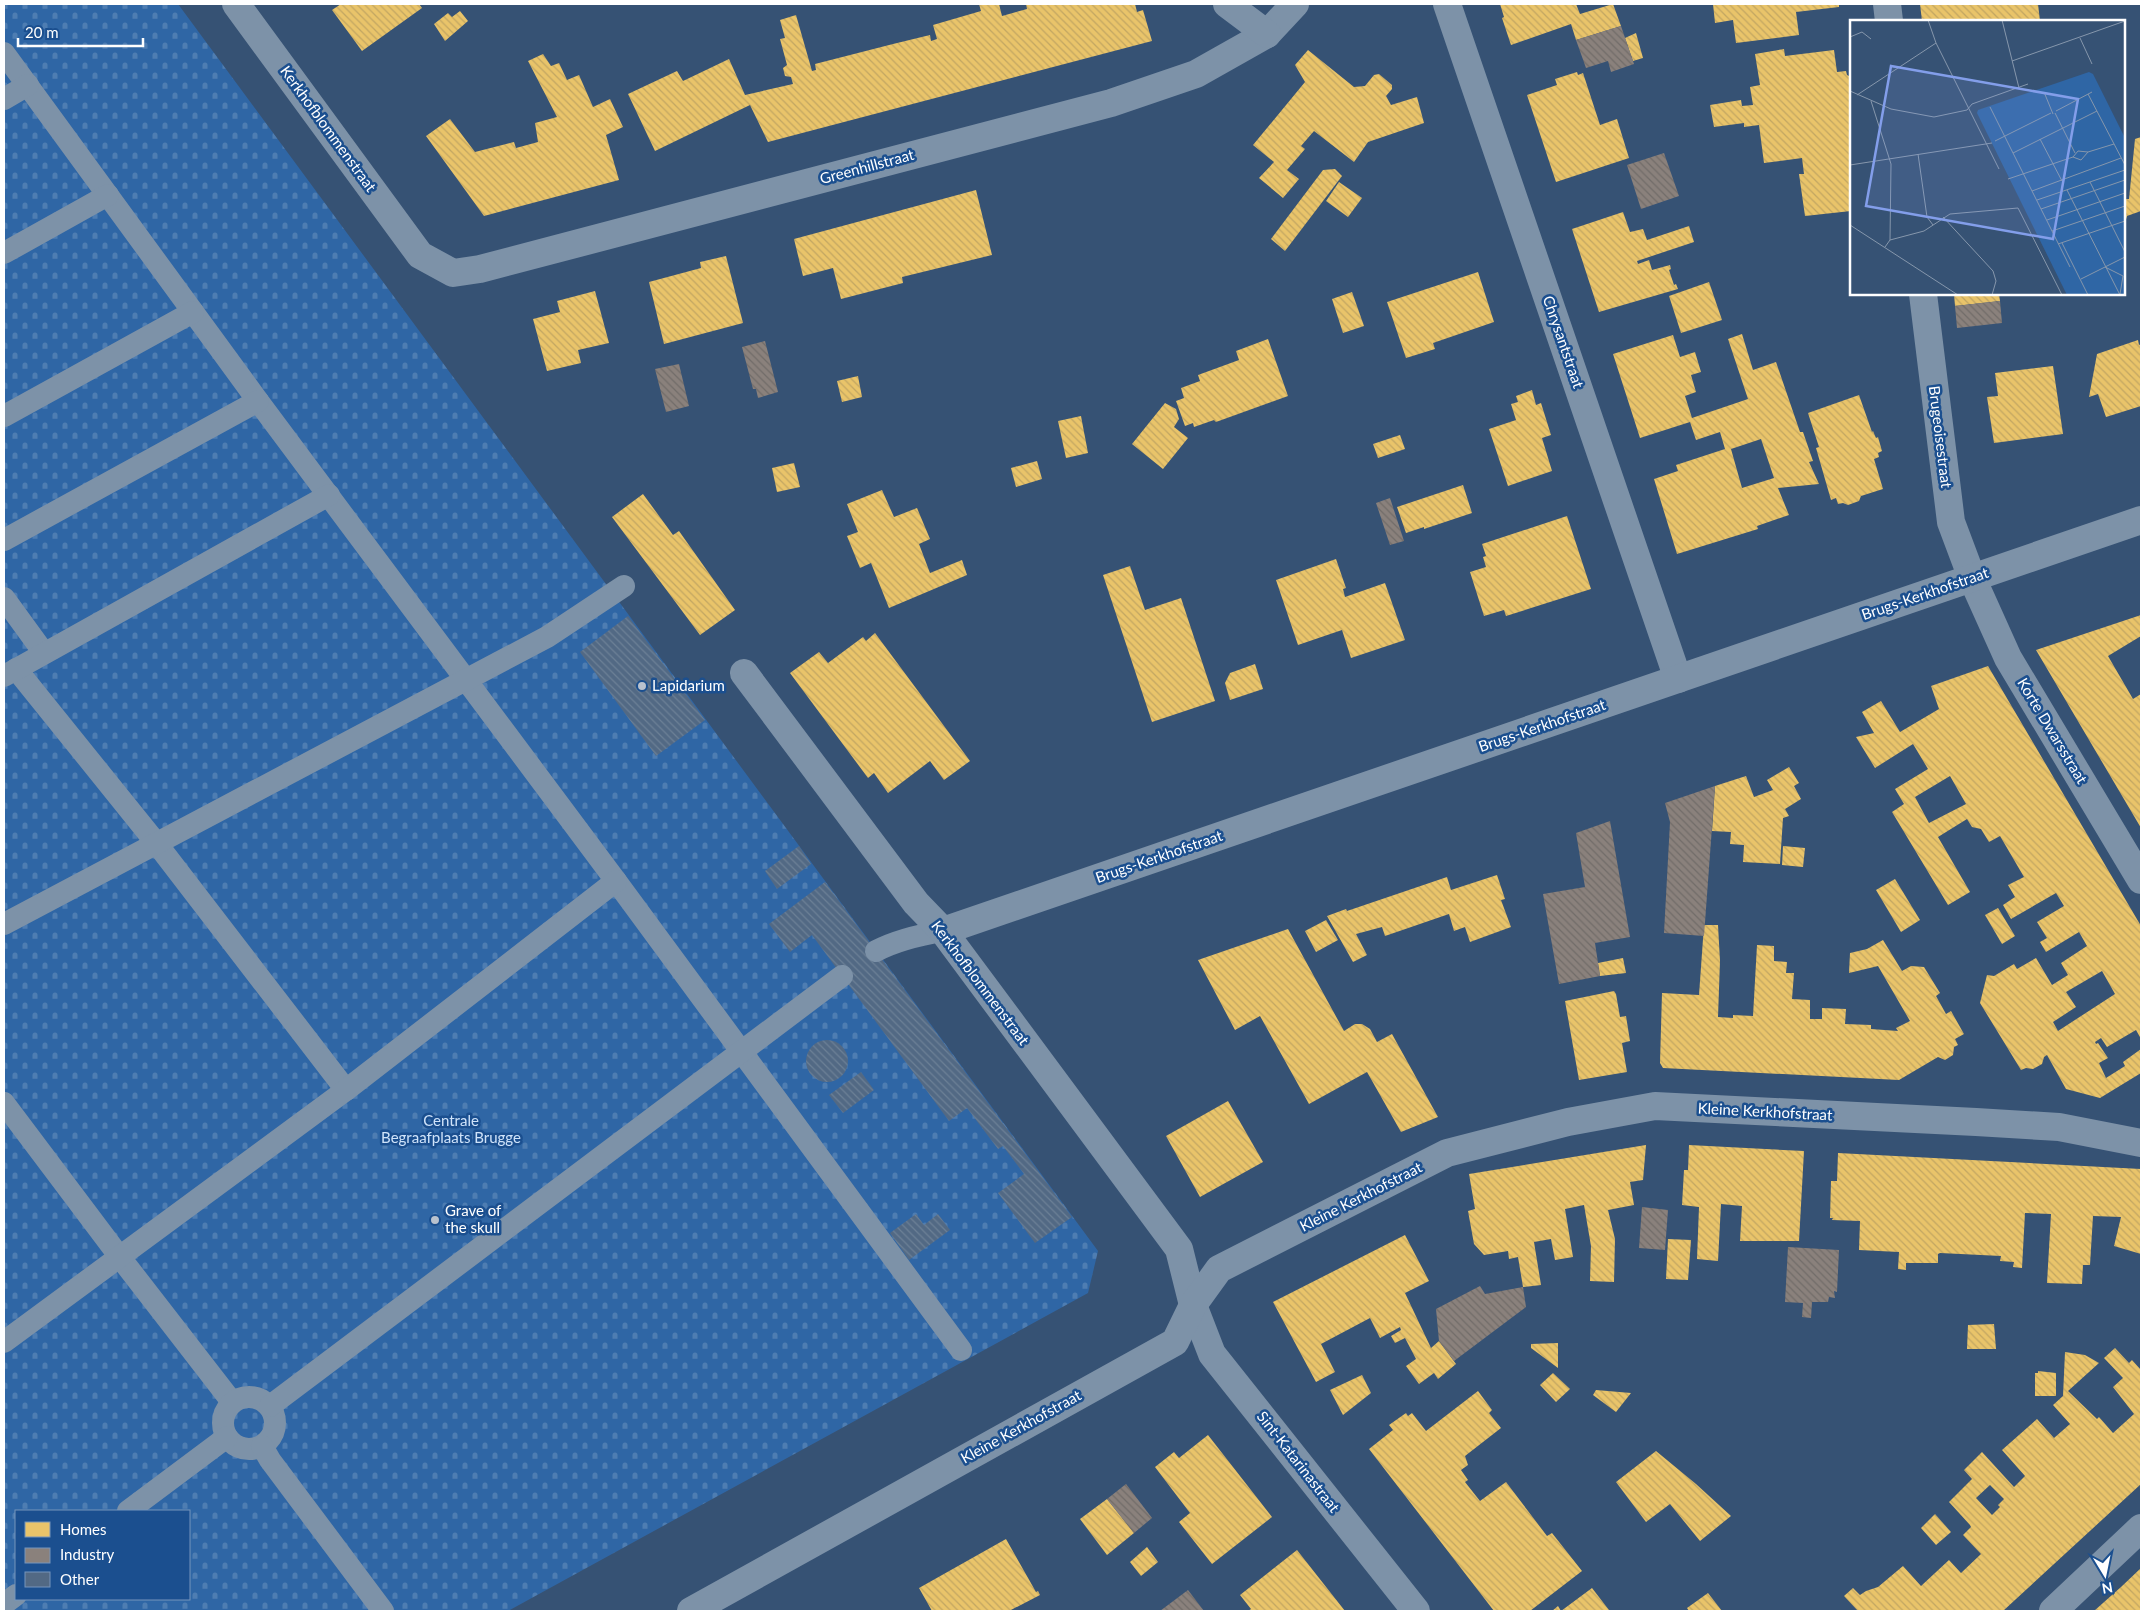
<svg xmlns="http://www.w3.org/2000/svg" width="2145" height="1615" viewBox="0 0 2145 1615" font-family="Lato,sans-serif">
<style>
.cemetery{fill:url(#cemetery-stones);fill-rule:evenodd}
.homes{fill:url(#homes-back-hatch);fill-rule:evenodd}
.industry{fill:url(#industry-back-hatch)}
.building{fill:url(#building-back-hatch)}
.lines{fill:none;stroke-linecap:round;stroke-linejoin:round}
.service{stroke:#7d92a8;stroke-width:22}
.minor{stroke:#7d92a8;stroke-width:28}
.poi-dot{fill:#b9c2ce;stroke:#1b4f8f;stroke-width:2}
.labels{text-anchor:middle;stroke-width:5;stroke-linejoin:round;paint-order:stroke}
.street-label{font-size:15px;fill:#fff;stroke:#1b4f8f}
.poi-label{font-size:15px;fill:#fff;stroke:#1b4f8f;text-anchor:start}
.park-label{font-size:15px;fill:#cfe3fa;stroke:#1b4f8f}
.inset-road{fill:none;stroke:#8697ac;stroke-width:1}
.view{fill:#839eea;fill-opacity:0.15;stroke:#839eea;stroke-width:2.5}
.inset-edge{fill:none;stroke:#fff;stroke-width:2.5}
</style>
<defs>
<pattern id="cemetery-stones" width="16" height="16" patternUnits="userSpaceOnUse" patternTransform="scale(1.25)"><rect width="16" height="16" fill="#2f66a5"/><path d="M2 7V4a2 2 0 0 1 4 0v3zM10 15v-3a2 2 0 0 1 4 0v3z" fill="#4e7db2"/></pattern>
<pattern id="homes-back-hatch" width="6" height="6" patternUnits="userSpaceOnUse" patternTransform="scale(1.25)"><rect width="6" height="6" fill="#e9c46a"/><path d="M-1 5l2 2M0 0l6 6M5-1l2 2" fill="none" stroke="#c2a662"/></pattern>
<pattern id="industry-back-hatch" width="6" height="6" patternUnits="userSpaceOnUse" patternTransform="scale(1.25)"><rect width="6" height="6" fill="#8a817c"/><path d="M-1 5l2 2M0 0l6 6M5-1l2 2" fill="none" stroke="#716c69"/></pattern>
<pattern id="building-back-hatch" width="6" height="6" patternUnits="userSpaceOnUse" patternTransform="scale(1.25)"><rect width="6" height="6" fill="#526984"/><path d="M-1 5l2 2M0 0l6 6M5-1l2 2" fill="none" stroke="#6c8096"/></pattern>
</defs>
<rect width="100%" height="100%" fill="#365274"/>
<!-- cemetery -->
<path class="cemetery" d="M4,4h174l920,1247 -10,42 -580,318h-504zM16,1511h173v88h-173z"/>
<!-- homes -->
<g class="homes">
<polygon points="341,4 419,4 422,8 362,51 332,10"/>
<polygon points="979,4 999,4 1002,16 1027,9 1026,4 1135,4 1137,12 1143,10 1152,41 768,142 750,105 655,151 628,94 677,71 683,81 729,59 745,95 793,84 791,77 785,76 783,68 787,65 780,39 785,38 780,20 796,15 812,71 816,70 815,64 893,44 930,35 931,41 937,39 933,25 981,11"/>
<polygon points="1500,4 1576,4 1580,14 1613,4 1621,26 1576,40 1571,24 1511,45 1502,18 1504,17"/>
<polygon points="1713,4 1839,4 1839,7 1796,12 1799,35 1736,43 1733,20 1715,23"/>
<polygon points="1920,4 2038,4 2040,21 1922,21"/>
<polygon points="460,11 468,21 445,41 434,24 448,13 452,17"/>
<polygon points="1636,33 1643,58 1633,61 1625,38"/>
<polygon points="1784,49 1785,56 1834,50 1837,72 1846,71 1847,75 1851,77 1851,93 1849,95 1851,112 1851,211 1805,216 1799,174 1804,174 1802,158 1764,163 1759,125 1744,127 1744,123 1714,127 1710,105 1741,100 1742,106 1753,105 1750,87 1760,85 1755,54"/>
<polygon points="1308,50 1354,87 1365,86 1374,75 1379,74 1392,85 1392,89 1386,96 1391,105 1417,97 1424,123 1368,142 1354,162 1314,131 1301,146 1305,149 1287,170 1299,179 1283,198 1259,178 1274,162 1253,145 1305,82 1295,65"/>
<polygon points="543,54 551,66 559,63 567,80 579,75 593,107 610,99 623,127 606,135 619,180 484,216 426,136 450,119 475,152 514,142 516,148 538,142 535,123 557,117 528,61"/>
<polygon points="1577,72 1578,75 1583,73 1600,125 1617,119 1629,158 1556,182 1527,95 1557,85 1555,79"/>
<polygon points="2141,137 2141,211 2127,216 2124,226 2124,199 2129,199 2135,139"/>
<polygon points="1335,169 1342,176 1285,251 1271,239 1323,170"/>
<polygon points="1339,182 1362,198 1348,217 1326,201"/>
<polygon points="976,190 992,255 902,277 903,283 841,299 833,268 803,276 794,239"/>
<polygon points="1623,212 1630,232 1643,229 1647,240 1689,226 1694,242 1637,261 1638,264 1649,260 1652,270 1670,265 1671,269 1669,270 1674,285 1676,284 1678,289 1599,312 1572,229"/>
<polygon points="726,256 743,323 664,344 649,282 701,268 700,262"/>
<polygon points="1478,272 1494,322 1433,343 1435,349 1406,358 1387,302"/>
<polygon points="1709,282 1722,320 1681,333 1669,296"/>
<polygon points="595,291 609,343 578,350 581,363 547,371 533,319 560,312 557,301"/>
<polygon points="1352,292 1364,326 1343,333 1332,299"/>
<polygon points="1954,294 1999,294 2000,301 1955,306"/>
<path d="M1742,334l11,36 23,-8 24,70h3l10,29 -4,1 10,22 -41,4 11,27 -32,11 1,3 -81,25 -23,-75 24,-8 -2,-6 49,-16 -5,-17 -24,8 -6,-18 -50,16 -27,-84 60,-19 7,22 15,-5 6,20 -10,3 5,17 -11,4 7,22 56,-19 -20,-60zM1761,439l13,39 -32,10 -11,-39z"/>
<polygon points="1268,339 1288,396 1216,422 1214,420 1194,427 1193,423 1185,426 1176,401 1184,398 1181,388 1200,381 1198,375 1239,360 1236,351"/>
<polygon points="2138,340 2139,345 2141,344 2141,406 2106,417 2098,394 2089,397 2097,354"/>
<polygon points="2053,366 2063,434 1994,443 1987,397 1998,396 1995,373"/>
<polygon points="858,376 862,397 842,402 837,381"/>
<polygon points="1532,390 1536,405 1541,403 1551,435 1542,438 1552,471 1508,486 1489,429 1516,420 1511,404 1518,402 1516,396"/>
<polygon points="1859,395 1872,432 1873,431 1876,438 1878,437 1882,451 1878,453 1879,457 1874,459 1883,489 1861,496 1859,501 1848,505 1843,503 1838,504 1836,498 1831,500 1816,448 1819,447 1808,413"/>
<polygon points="1165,403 1176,409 1179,419 1174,427 1188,438 1163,469 1132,444"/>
<polygon points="1081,416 1088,453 1066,458 1058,421"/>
<polygon points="1400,435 1405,449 1378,458 1373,444"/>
<polygon points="1037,461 1042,479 1016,487 1011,468"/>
<polygon points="794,463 800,487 777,492 772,468"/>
<polygon points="1463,485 1472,513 1424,529 1424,527 1406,533 1397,507"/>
<polygon points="882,490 894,517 917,508 930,539 919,544 930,573 962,560 967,575 889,608 871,563 860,568 847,536 858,532 847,504"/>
<polygon points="643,494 673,535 679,531 735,610 700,635 612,517"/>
<polygon points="1567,516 1591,589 1506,616 1504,610 1484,616 1470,572 1486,567 1483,557 1486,556 1482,544"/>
<polygon points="1336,559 1346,588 1343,589 1345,597 1385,583 1405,640 1351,658 1342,630 1298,645 1276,580"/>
<polygon points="1130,566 1145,610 1181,598 1215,701 1152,722 1103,575"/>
<polygon points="2141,615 2141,636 2108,656 2133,699 2141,694 2141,828 2036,650"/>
<polygon points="875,633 970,761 944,780 930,761 888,793 874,773 868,778 790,673 819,652 828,663 863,637 866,641"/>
<polygon points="1255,664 1263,689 1230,700 1225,683 1230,673"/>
<path d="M1988,666l153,260v113l-5,-9 -29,17 -6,-9 -6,4 1,2 2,-1 10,15 -9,5 7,15 19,-12 -2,-4 18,-13v24l-41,25 -34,-9 -19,-34 -3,2 -2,7 -9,5 -7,-1 -5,2 -41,-67 7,-28 7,1 20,-12 3,5 19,-11 16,27 16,-10 -7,-12 26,-17 -8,-14 -33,20 -6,-10 7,-4 -10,-16 27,-16 -8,-13 -45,26 -8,-14 12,-8 -7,-12 16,-8 -24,-41 -11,6 -8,-13 -9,-2 -5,-8 -29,18 32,55 -22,13 -56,-93 12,-8 -9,-15 33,-20 -15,-25 -38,24 -19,-31 18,-4 -12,-21 19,-11 19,31 39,-23 -8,-23zM1950,776l16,28 -37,19 -14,-26zM2102,971l13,23 -57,37 -5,-9 23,-15 -10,-15z"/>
<polygon points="1789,767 1799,783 1794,786 1801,799 1785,809 1789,816 1783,818 1780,864 1743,862 1744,845 1730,844 1731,832 1712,831 1715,786 1746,776 1754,797 1773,790 1767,780"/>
<polygon points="1783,846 1805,848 1803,867 1782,865"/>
<polygon points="1497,875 1505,899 1501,900 1511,927 1470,942 1465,927 1454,931 1449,914 1385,936 1382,927 1356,934 1367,955 1353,962 1327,916 1346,909 1347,911 1447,877 1451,890"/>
<polygon points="1895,879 1920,920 1901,932 1876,890"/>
<polygon points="1998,908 2015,936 2002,944 1985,915"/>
<polygon points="1326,920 1338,940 1316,952 1305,931"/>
<polygon points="1704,925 1718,925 1720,961 1718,1017 1733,1018 1733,1015 1753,1016 1757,945 1774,946 1774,961 1787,962 1786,973 1794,973 1792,999 1810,1000 1810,1019 1822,1019 1822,1008 1846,1009 1845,1024 1871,1025 1871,1029 1898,1031 1896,1028 1910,1021 1878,966 1849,973 1850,953 1867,949 1883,940 1902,971 1911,966 1924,967 1940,993 1936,996 1946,1014 1951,1011 1964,1034 1955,1039 1958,1045 1954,1047 1953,1055 1945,1060 1938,1057 1899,1080 1663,1068 1660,1063 1662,993 1699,995"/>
<polygon points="1288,929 1344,1031 1355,1024 1362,1024 1370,1029 1377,1042 1392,1034 1438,1117 1401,1132 1367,1072 1309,1104 1260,1016 1235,1030 1198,960"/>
<polygon points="1623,958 1626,973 1600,976 1598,963"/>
<polygon points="1614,991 1616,994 1620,1017 1626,1016 1630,1041 1622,1043 1627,1072 1579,1080 1565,1001"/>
<polygon points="1228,1101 1263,1162 1200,1197 1166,1136"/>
<polygon points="1646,1145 1643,1180 1630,1182 1634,1205 1608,1210 1615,1239 1614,1282 1590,1281 1591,1246 1584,1205 1565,1209 1573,1257 1555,1260 1551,1239 1534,1242 1541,1285 1523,1287 1518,1257 1509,1259 1508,1251 1484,1255 1474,1244 1468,1211 1475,1209 1469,1174"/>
<polygon points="1689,1145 1804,1151 1799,1241 1740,1241 1742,1206 1721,1204 1718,1261 1697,1259 1699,1207 1682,1205 1684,1170 1688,1170"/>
<polygon points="1838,1153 2141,1169 2141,1254 2114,1246 2121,1217 2093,1216 2090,1265 2083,1265 2082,1284 2047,1283 2051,1214 2025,1213 2022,1268 2013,1267 2014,1262 2000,1261 2001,1256 1940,1253 1938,1254 1938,1263 1906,1263 1906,1270 1898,1269 1899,1252 1859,1250 1860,1221 1832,1220 1833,1218 1830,1218 1831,1181 1837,1181"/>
<polygon points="1405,1235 1429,1281 1405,1293 1431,1348 1439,1341 1456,1364 1438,1379 1434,1373 1419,1384 1406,1366 1416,1359 1405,1338 1395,1343 1391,1336 1401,1330 1400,1327 1380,1338 1370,1318 1321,1344 1335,1372 1316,1382 1273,1302"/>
<polygon points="1668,1239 1691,1240 1688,1280 1666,1279"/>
<polygon points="1994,1324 1996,1349 1967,1349 1968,1325"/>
<polygon points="1558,1343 1558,1368 1531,1348 1531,1344"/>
<path d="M2115,1348l14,15 3,-3 9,10v114l-138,127h-145l-14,-15 9,-8 7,7 6,-4 12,-4 25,-21 18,20 28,-26 12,13 20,-19 -18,-19 8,-8 -1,-2 -21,-23 23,-23 -8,-9 18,-18 32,35 11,-11 -23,-26 35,-31 17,19 16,-14 -17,-19 10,-9 2,-44 20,3 14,8 -31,28 29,28 2,-2 14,16 21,-19 -21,-27 10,-9 -19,-20zM1990,1485l14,14 -6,6 2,2 -8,8 -16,-17z"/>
<polygon points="2038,1371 2056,1373 2056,1396 2035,1396 2035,1373 2038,1373"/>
<polygon points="1553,1373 1570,1389 1556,1402 1540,1385"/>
<polygon points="1362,1375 1371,1393 1343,1415 1330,1390"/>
<polygon points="1596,1390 1631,1393 1616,1412 1593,1395"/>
<polygon points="1478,1391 1492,1410 1489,1413 1501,1428 1465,1456 1468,1465 1461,1470 1468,1480 1465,1482 1480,1501 1506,1482 1547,1536 1552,1533 1582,1571 1530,1611 1494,1611 1369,1449 1393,1430 1389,1425 1406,1413 1408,1416 1412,1413 1426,1431"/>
<polygon points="1208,1435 1272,1517 1212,1564 1179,1522 1190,1513 1155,1467 1174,1452 1179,1458"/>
<polygon points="1656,1451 1696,1484 1731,1516 1700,1541 1670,1504 1646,1522 1616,1482"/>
<polygon points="1107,1499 1134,1533 1107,1555 1080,1519"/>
<polygon points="1935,1514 1951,1532 1936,1545 1921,1528"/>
<polygon points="1006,1539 1036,1592 1038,1591 1040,1595 1009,1611 932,1611 919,1588"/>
<polygon points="1147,1547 1158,1562 1141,1576 1130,1562"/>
<polygon points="1297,1550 1345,1611 1248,1611 1251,1609 1240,1595"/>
<polygon points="2141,1568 2141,1611 2094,1611 2121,1587"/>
<polygon points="1592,1588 1609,1610 1608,1611 1552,1611 1558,1606 1561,1611"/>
<polygon points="1708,1593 1722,1611 1689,1611 1687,1608"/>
</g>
<!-- industry -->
<g class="industry">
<polygon points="1621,26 1634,64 1611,72 1608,61 1586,68 1576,40"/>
<polygon points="1664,153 1679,196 1641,209 1627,165"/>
<polygon points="2000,301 2002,323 1957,328 1955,306"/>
<polygon points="765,341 778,392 758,398 756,389 753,389 742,347"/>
<polygon points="679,364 689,406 666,412 655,369"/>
<polygon points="1390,498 1404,541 1390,545 1376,503"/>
<polygon points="1715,786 1704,936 1664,933 1670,822 1665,803"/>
<polygon points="1610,821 1630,937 1595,943 1600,976 1559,984 1543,894 1585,887 1576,833"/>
<polygon points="1642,1207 1668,1210 1665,1250 1639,1248"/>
<polygon points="1788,1247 1839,1250 1837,1292 1834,1291 1835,1298 1829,1297 1828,1302 1812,1302 1811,1318 1802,1317 1803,1303 1785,1302"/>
<polygon points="1480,1286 1485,1294 1523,1287 1526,1307 1454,1361 1439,1341 1436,1309"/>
<polygon points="1126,1484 1152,1518 1134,1533 1107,1499"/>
<polygon points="1188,1590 1204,1611 1160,1611"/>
</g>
<!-- building -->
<g class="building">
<polygon points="628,616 705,720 656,756 580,652"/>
<polygon points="799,846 811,864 777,889 765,871"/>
<polygon points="825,882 1072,1217 1035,1243 998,1193 1024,1174 1003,1146 998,1149 967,1108 949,1121 812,935 790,952 769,924"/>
<circle cx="827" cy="1061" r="21"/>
<polygon points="861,1072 874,1090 843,1113 829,1095"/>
<polygon points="916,1214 924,1225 938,1214 950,1230 909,1260 890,1233"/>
</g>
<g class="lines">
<!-- service -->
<g class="service">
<polyline points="4,53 258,401 616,881 961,1350"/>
<polyline points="4,99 28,85"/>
<polyline points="4,253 108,195"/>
<polyline points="4,416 193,312"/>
<polyline points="4,540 258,401"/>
<polyline points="4,598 44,653"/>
<polyline points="16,669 157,844 346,1090"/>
<polyline points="4,676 329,495"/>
<polyline points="4,924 547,637 624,586"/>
<path d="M876,951c21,-11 43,-16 67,-20"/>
<polyline points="4,1103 119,1256 232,1402"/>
<polyline points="4,1342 346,1090 616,881"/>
<circle cx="249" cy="1423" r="26"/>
<polyline points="270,1406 842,976"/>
<polyline points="262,1446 270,1460 383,1611"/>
<polyline points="128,1511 227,1437"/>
<polyline points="4,1604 16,1595"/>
</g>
<!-- minor -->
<g class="minor">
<polyline points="236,4 420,255 453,273 480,269 1111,103 1196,74 1267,34 1295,4"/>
<polyline points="1227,4 1267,34"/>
<polyline points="1447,4 1678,679"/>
<polyline points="1887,4 1889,21"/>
<polyline points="1923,294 1951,522 1972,578 2008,658 2141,880"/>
<polyline points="744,673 916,903 943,931 1179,1249 1193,1305 1212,1354 1416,1611"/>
<polyline points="943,931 2141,520"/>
<polyline points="691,1611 1175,1342 1193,1305 1219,1269 1447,1153 1568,1122 1655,1106 1976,1122 2059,1127 2141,1143"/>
<polyline points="2053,1611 2141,1528"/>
</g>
</g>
<!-- markers -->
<g class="poi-dot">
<circle cx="642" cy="686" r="5"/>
<circle cx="435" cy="1220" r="5"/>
</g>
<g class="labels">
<!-- street labels -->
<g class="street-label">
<text transform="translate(328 129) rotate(54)" y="5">Kerkhofblommenstraat</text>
<text transform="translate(867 167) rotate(-15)" y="5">Greenhillstraat</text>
<text transform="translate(1563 342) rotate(71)" y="5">Chrysantstraat</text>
<text transform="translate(1940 437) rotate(83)" y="5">Brugeoisestraat</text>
<text transform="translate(1925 594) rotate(-19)" y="5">Brugs-Kerkhofstraat</text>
<text transform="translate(1542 726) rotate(-19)" y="5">Brugs-Kerkhofstraat</text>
<text transform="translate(2052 731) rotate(59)" y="5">Korte Dwarsstraat</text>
<text transform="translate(1159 857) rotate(-19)" y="5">Brugs-Kerkhofstraat</text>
<text transform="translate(980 983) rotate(53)" y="5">Kerkhofblommenstraat</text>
<text transform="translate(1765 1112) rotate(3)" y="5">Kleine Kerkhofstraat</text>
<text transform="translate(1361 1197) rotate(-27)" y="5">Kleine Kerkhofstraat</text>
<text transform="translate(1021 1427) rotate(-29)" y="5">Kleine Kerkhofstraat</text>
<text transform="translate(1298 1462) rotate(52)" y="5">Sint-Katarinastraat</text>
</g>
<!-- poi labels -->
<g class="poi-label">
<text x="652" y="691">Lapidarium</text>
<text x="445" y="1216">Grave of<tspan x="445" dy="17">the skull</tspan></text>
</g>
<!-- park labels -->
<g class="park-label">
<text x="451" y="1126">Centrale<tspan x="451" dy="17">Begraafplaats Brugge</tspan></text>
</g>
</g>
<!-- overview -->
<g transform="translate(1850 20)">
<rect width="275" height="275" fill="#365274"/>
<path d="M239,52l4,2 32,64v157h-58l-90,-182 1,-3z" fill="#2f66a5"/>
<path class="inset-road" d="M78,0l8,23 63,126M152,0l17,68M0,17l12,-5 9,7M230,18l12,26M162,41l113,-40M0,71l41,18 43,8 33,-7 5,-6 56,-20M194,72l9,22M238,74l37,71M7,75l79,-52M21,81l20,63 -1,76M140,87l80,160M206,91l36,-19M205,93l20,40M190,119l22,42M145,121l56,-28M238,132l26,-8M163,133l84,-42M68,134l9,63 6,8M0,145l142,-22M158,159l65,-22 5,-6 10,1 -7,8 -8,-3M240,162l35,70M217,170l53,105M182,171l89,-33M187,180l88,-30M191,189l84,-29M93,197l50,54 3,10 -4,14M197,200l78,-27M0,205l108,70M202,211l73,-25M212,223l26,52M208,224l67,-23M35,227l5,-7 34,-9 26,-17 68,-6 44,87M255,247l18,9 -3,18M231,259l44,-22"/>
<path class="view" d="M41,46l187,33 -25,140 -187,-33z"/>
<rect width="275" height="275" class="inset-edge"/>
</g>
<!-- border -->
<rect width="2145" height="1615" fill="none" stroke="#ffffff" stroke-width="10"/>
<!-- legend -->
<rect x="15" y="1510" width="175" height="90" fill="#1b4f8f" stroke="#7695bc"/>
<rect x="25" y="1522" width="25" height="15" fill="#e9c46a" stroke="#7695bc"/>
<text x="60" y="1535" font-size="15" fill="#ffffff">Homes</text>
<rect x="25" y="1548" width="25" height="15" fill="#8a817c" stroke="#7695bc"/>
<text x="60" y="1560" font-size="15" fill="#ffffff">Industry</text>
<rect x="25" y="1572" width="25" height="15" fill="#526984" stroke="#7695bc"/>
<text x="60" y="1585" font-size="15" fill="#ffffff">Other</text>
<!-- north arrow -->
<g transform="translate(2105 1575) rotate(170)" stroke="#1b4f8f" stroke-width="4" paint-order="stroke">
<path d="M0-4L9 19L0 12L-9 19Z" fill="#ffffff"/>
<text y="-8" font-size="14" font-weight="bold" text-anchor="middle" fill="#ffffff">N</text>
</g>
<!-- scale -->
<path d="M18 38v8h125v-8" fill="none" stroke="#ffffff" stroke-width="2.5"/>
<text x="25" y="38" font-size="15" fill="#ffffff" stroke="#1b4f8f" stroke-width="4" paint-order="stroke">20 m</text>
</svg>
